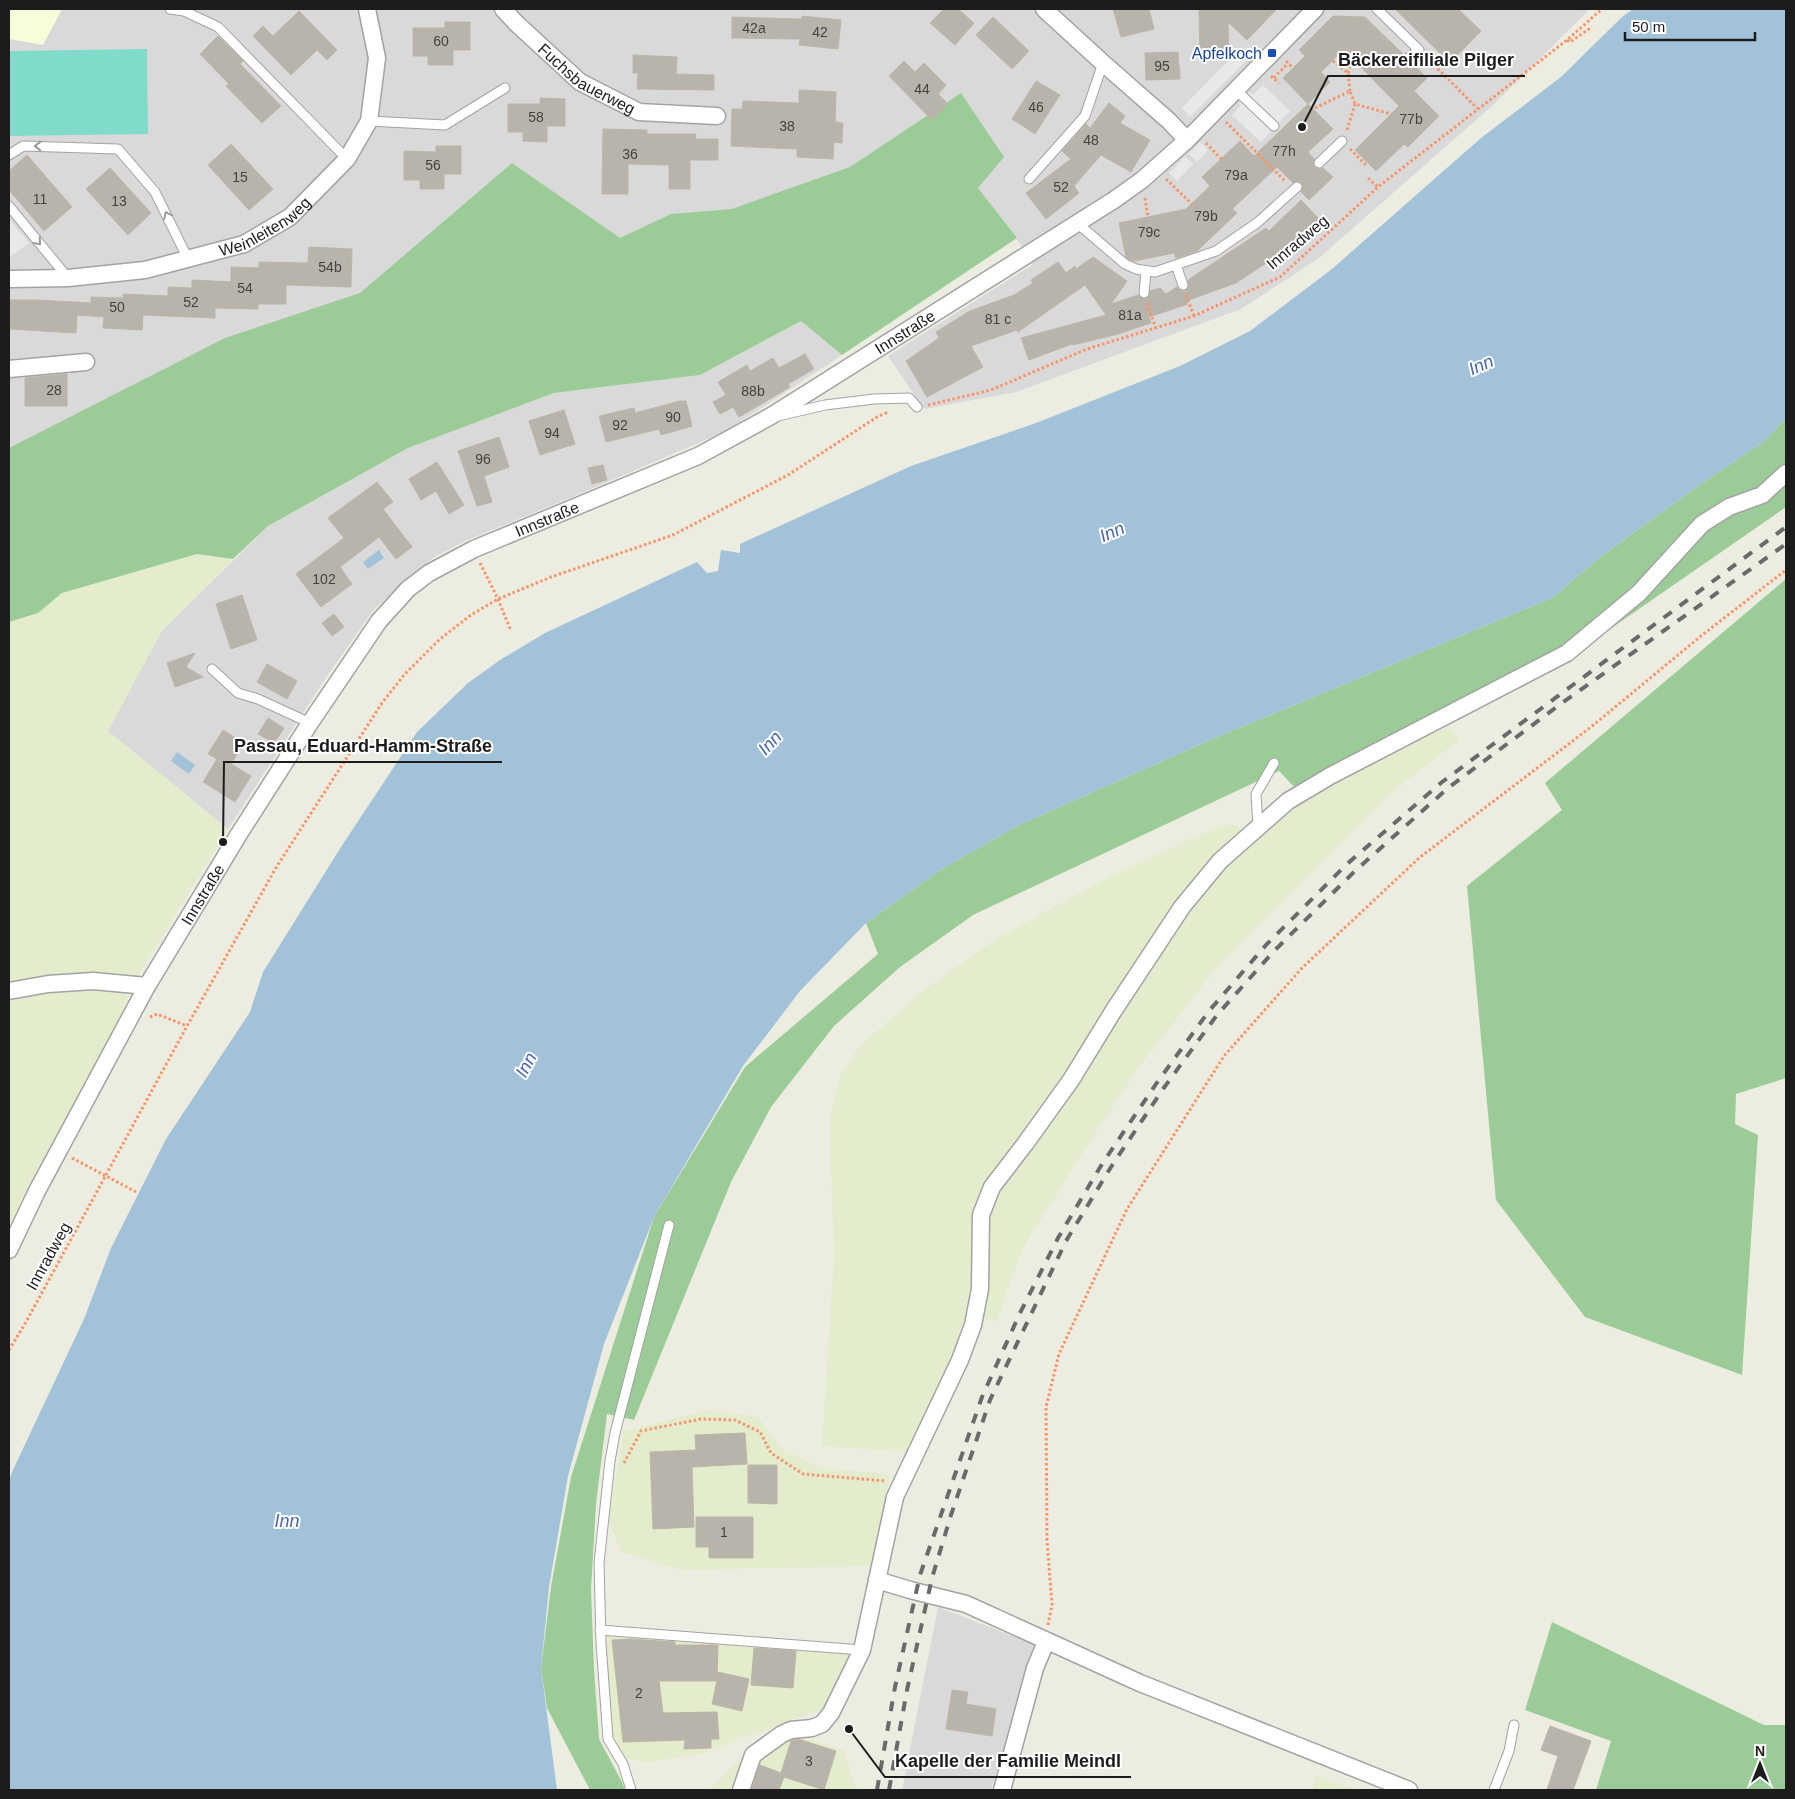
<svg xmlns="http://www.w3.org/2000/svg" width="1795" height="1799" viewBox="0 0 1795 1799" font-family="Helvetica,sans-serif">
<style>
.residential{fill:#dad9d9}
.education{fill:#f6fed9}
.farmland{fill:#e3eccc}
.forest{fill:#9bcc97}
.pitch{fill:#80dbcb}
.parking{fill:#e8e8e8}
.water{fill:#a2c2da}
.building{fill:#b9b4ab;stroke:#beb5a4}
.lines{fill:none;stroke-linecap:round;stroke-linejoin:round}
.service-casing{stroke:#a3a3a3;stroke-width:11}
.minor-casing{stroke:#a3a3a3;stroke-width:19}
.path{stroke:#f69569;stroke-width:3;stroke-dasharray:2.5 2.5;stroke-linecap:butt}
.service{stroke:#fff;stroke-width:9}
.minor{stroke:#fff;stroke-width:16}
.rail{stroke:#6a6a6a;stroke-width:4;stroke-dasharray:10 10;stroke-linecap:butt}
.oneway{stroke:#999}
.transit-dot{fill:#1a4fb4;stroke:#fff;stroke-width:2}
.labels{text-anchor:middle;stroke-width:4;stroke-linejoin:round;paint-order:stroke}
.number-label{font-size:14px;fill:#434240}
.transit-label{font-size:16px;fill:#164399;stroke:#fff;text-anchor:end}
.street-label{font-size:16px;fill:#1c1c1c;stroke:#fff}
.water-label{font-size:18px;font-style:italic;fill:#4b66a8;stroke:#fff}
.leader{fill:none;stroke:#1c1c1c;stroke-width:2}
.callout-dot{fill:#1c1c1c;stroke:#fff;stroke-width:2}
.callout-label{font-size:18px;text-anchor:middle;font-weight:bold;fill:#1c1c1c;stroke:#fff;stroke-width:4;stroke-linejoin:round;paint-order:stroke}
</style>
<rect width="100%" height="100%" fill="#edece1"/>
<!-- residential -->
<g class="residential">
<polygon points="9,9 1590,9 1492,106 1319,258 1241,309 1016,392 924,409 888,356 1032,265 1016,238 851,168 732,210 620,240 361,294 9,450"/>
<polygon points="801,321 842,355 726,431 582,493 465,541 434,557 374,609 325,679 228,829 108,731 161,632 268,526 408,448 554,393 700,375"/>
<polygon points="938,1607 1035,1645 991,1790 902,1790"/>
</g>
<!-- education -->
<polygon class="education" points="9,9 62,9 43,45 9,39"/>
<!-- farmland -->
<g class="farmland">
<polygon points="197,554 233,559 161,632 108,731 228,829 137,977 9,983 9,622 38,613 62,593"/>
<polygon points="1449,727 1459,740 1396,789 1214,971 1138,1068 1069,1174 1025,1245 1010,1281 997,1322 983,1317 988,1228 990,1214 1001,1191 1193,903 1238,851 1290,809 1342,777 1392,751"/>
<polygon points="1221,825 1236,825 1242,831 1078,1054 985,1185 977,1202 973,1219 971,1287 964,1320 947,1367 907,1452 822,1446 834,1256 831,1166 831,1113 840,1077 858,1048 920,993 999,937 1111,876"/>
<polygon points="92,988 123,990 128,997 109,1039 27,1189 9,1227 9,998 49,991"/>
<polygon points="710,1410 758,1417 783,1450 821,1468 890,1474 876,1566 682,1570 622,1552 608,1520 624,1431"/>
<polygon points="605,1627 734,1634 797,1644 854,1650 823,1709 700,1754 648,1762 624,1758 611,1730"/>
<polygon points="792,1734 843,1750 857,1790 711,1790 711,1788 753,1746"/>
<polygon points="1315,1775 1358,1790 1313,1790"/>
</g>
<!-- forest -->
<g class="forest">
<polygon points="961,93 1004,157 978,188 1017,238 842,355 801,321 700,375 554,393 408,448 268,526 233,559 197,554 62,593 38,613 9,622 9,448 225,338 360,293 512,163 620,238 671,214 732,209 850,167"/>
<polygon points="1786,418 1786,507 1561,663 1296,789 1279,771 973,915 900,967 834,1026 771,1107 731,1182 634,1420 607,1414 596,1504 591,1589 594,1670 599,1739 622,1782 625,1790 590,1790 547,1708 541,1668 551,1587 571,1477 654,1217 745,1067 878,954 866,923 942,869 1017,826 1203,743 1552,598 1599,558 1698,486 1766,440"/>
<polygon points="1786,579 1786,1078 1736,1094 1735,1124 1758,1135 1742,1375 1585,1317 1496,1200 1467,886 1562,810 1545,783"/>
<polygon points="1552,1622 1764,1725 1786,1725 1786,1790 1596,1790 1611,1741 1525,1710"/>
</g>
<!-- pitch -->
<polygon class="pitch" points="147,49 148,134 9,136 9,51"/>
<!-- parking -->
<g class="parking">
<polygon points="1237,52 1246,61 1190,117 1182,108"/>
<polygon points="1263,85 1290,111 1261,142 1232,115 1241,105 1239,103 1249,92 1253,95"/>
<polygon points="1200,142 1208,150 1197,162 1189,154"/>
<polygon points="1185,157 1193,164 1177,181 1169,173"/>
<polygon points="9,219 29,243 10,257 9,256"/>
</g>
<!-- water -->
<g class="water">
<polygon points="1633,9 1786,9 1786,418 1766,440 1698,486 1599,558 1552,598 1203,743 1017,826 942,869 866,923 800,991 743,1066 654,1217 604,1344 568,1476 549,1587 541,1668 557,1790 9,1790 9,1481 12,1472 84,1319 111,1248 166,1139 250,1012 263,972 341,847 417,732 468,683 500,660 545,633 697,562 707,573 718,571 721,550 740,553 740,544 911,466 1036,423 1180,366 1250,331 1332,269 1481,138 1561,77 1622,17"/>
<polygon points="379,550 384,558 368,569 363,562"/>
<polygon points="177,752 195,765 189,774 171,761"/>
</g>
<!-- building -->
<g class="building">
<polygon points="944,9 958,9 974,23 955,45 930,23"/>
<polygon points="1113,9 1149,9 1154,29 1121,37"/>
<polygon points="1199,9 1277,9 1247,40 1228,22 1229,59 1200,60"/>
<polygon points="1395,9 1458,9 1481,31 1450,63"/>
<polygon points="299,11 337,50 327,60 317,50 291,75 253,36 263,26 273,36"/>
<polygon points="802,16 841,20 838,49 799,45 800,39 732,38 732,17 802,19"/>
<polygon points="1333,16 1365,17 1403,54 1401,59 1402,63 1407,65 1412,63 1427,78 1414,91 1439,116 1408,147 1404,144 1376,171 1355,150 1399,106 1351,57 1337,56 1321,72 1330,82 1308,104 1333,129 1308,152 1314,159 1313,164 1315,168 1320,169 1323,168 1333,177 1309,200 1301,192 1303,186 1301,182 1296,181 1293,183 1277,167 1232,209 1237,213 1197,251 1176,258 1174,253 1134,261 1128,259 1126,257 1119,223 1186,209 1210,186 1202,177 1240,141 1254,156 1308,104 1283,78 1305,56 1299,50"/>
<polygon points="993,17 1029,51 1012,69 976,35"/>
<polygon points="445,22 470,22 470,50 453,50 453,65 428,65 428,56 413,56 413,28 445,28"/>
<polygon points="218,36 243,61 240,64 281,106 262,123 226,86 229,84 200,54"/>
<polygon points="1178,52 1180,79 1146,80 1145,53"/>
<polygon points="633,55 677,57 676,74 714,75 714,90 637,89 638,73 633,73"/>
<polygon points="904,61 915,72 924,63 946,85 938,94 948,104 932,120 889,76"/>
<polygon points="1036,81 1060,95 1035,134 1012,119"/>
<polygon points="799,90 836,92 835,122 843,123 842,143 834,142 833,159 797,157 797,149 731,146 732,109 742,109 743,101 799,103"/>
<polygon points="540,98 565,99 565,126 547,126 547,142 523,141 523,132 508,132 508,104 540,104"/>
<polygon points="1109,103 1125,116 1120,123 1150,140 1131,172 1101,155 1074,186 1079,193 1046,219 1026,193 1071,159 1062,151 1086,124 1090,128"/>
<polygon points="603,129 647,130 647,134 696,134 695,139 718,139 718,160 690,160 690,189 669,189 669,165 628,164 628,194 602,194"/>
<polygon points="231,144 273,189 249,210 208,165"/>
<polygon points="436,146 461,146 461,174 444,174 444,189 420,189 420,180 404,180 404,151 436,152"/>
<polygon points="27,155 72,207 44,231 9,190 9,171"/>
<polygon points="110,168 151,213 128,235 86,189"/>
<polygon points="1301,200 1320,220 1290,250 1289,248 1236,283 1186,301 1188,304 1149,317 1151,323 1118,334 1073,345 1072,344 1029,360 1021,338 1106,315 1085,285 1018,332 1017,330 971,346 983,367 927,397 906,361 939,338 936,332 970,311 1014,295 1033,283 1031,280 1058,262 1066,273 1075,266 1076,269 1093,257 1127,281 1111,304 1138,295 1141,298 1146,299 1149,296 1150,291 1160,288 1166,294 1177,287 1181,291 1186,291 1189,287 1188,280 1266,228 1269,231"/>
<polygon points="309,247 352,249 351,287 286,285 286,304 258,304 258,309 215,308 215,318 143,315 142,330 103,328 104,317 77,315 76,333 9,329 9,300 38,300 91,303 91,297 123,298 123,294 168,296 168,287 192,288 192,280 231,282 231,267 259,268 259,262 308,263"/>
<polygon points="805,354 814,369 788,384 790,387 739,417 733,407 720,414 713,402 726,395 718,382 747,365 750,371 773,358 779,368"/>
<polygon points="67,374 67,406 25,406 25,378"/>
<polygon points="680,401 686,401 692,426 661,435 659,429 606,442 599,416 634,408 635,413"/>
<polygon points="564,410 575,444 540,455 529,421"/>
<polygon points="499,437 509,467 484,476 492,502 477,506 458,451"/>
<polygon points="437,462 464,505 449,514 436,491 421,500 409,479"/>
<polygon points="603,465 607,480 592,484 588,468"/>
<polygon points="377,482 393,502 383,509 412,547 396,559 379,537 340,567 352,584 321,607 296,574 344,538 328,518"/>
<polygon points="242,595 257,640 231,649 216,604"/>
<polygon points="334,614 344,627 332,636 322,623"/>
<polygon points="195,653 186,667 203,677 175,687 167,663"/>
<polygon points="267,664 297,681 287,699 257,682"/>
<polygon points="268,718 284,728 274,743 258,734"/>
<polygon points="223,730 244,743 231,764 251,776 235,802 203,782 217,759 208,754"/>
<polygon points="745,1433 747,1464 692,1467 694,1527 653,1529 650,1452 696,1450 695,1435"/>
<polygon points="748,1465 777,1465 777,1504 748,1503"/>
<polygon points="696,1517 753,1517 753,1558 709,1558 709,1547 696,1547"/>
<polygon points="630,1639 675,1642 675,1645 718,1645 717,1681 718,1672 749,1679 742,1711 712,1704 717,1681 659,1681 663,1713 717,1712 719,1739 711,1739 711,1748 684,1749 685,1740 623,1742 612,1640"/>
<polygon points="754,1648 796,1651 793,1688 751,1685"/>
<polygon points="952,1690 968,1692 966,1704 996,1709 992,1736 946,1729"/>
<polygon points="1550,1726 1591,1741 1573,1790 1547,1790 1558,1756 1541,1750"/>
<polygon points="798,1739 836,1751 824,1790 784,1777 779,1790 751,1790 760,1765 781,1773 791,1741"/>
</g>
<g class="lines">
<!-- service casing -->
<g class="service-casing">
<g id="service">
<polyline points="170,9 184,11 218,27 347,159"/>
<polyline points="1377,9 1419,50 1407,59"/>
<polyline points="1236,90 1274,126"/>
<polyline points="369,121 445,125 505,88"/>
<polyline points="9,155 23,146 118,149 155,192 188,259"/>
<polyline points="1319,163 1342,141"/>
<polyline points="1029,179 1085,116 1103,63"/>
<polyline points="9,206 68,278"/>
<polyline points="1077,223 1125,264 1136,269 1155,272 1216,251 1257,223 1297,187"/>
<polyline points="1176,265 1183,285"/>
<polyline points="1144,293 1146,272"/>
<polyline points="778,416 825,405 874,399 909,398 917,407"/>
<polyline points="212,669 238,693 258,699 310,723"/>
<polyline points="1258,826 1256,794 1274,763"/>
<polyline points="600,1630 862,1650"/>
<polyline points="631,1790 623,1764 608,1739 601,1643 599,1563 610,1461 615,1433 669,1225"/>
<polyline points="1494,1790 1509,1751 1514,1725"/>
</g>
</g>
<!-- minor casing -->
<g class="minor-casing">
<g id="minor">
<path id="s1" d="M503,9l13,14 64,59 59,30 78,4"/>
<polyline points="1044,9 1103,63 1169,121 1187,140"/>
<path id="s2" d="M9,279l59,-1 77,-8 99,-26 46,-27 57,-58 22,-38 8,-63 -10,-49"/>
<polyline points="9,369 86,362"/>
<polyline points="9,991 48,984 93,981 147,986"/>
<path id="s3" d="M9,1250l28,-59 110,-205 92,-152 71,-111 69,-102 29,-32 21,-16 45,-24 224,-93 73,-40 343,-216 28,-20 45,-40 128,-131"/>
<polyline points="877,1580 910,1590 966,1604 1140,1683 1409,1790"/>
<polyline points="741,1790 753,1755 782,1734 791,1730 812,1728 822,1724 831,1713 862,1650 895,1497 960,1360 973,1325 980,1289 981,1215 992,1187 1025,1144 1071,1080 1114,1010 1182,907 1220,861 1288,801 1330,776 1567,653 1639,593 1702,524 1729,507 1762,495 1786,473"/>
<polyline points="1002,1790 1035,1668 1046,1642"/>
</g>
</g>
<!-- path -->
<g class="path">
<polyline points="1567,40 1570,42 1592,27"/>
<polyline points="1427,58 1478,109"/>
<polyline points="1286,61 1293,68"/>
<polyline points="1333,61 1348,73 1350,91"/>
<polyline points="1348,73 1352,58"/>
<polyline points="1271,76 1279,83"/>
<polyline points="1274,78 1288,63"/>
<polyline points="1315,108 1350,91 1355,104 1391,114"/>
<polyline points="1226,122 1285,181"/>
<polyline points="1347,130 1355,104"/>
<polyline points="1206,143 1221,159"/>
<polyline points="1350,149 1366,165"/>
<polyline points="1368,178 1378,187"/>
<polyline points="1166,179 1192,204"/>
<polyline points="1145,198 1148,217"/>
<polyline points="1186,295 1194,316"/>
<polyline points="1147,303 1156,329"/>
<polyline points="928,405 991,390 1087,349 1194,316 1280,277 1378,187 1567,40 1602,9"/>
<polyline points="480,563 498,599 511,631"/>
<polyline points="150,1017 157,1014 187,1026"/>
<polyline points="72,1158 138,1193"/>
<polyline points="9,1350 26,1322 187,1026 277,866 382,703 404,675 440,639 471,615 498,599 551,577 673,535 788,475 877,417 888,412"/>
<polyline points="624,1463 641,1431 701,1419 735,1420 760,1432 771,1453 803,1474 886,1481"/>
<polyline points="1048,1625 1052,1605 1047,1540 1046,1407 1059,1354 1127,1209 1224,1056 1302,968 1419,858 1591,727 1701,636 1786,570"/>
</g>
<!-- service -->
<use href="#service" class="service"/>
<!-- minor -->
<use href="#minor" class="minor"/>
<!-- rail -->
<g class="rail">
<polyline points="877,1790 895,1687 920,1575 982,1397 1020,1313 1058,1238 1102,1164 1156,1084 1209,1011 1266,945 1347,864 1442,782 1786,527"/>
<polyline points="889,1790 907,1690 932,1578 951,1515 990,1400 1066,1241 1111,1167 1163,1089 1217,1015 1274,951 1355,871 1448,788 1562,703 1786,544"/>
</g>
</g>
<!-- one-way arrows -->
<defs><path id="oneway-chevron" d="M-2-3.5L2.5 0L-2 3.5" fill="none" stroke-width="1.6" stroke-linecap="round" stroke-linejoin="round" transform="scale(1.25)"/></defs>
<g class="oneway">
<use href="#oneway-chevron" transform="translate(38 146) rotate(-178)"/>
<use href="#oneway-chevron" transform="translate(167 215) rotate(-116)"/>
<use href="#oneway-chevron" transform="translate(38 242) rotate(50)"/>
</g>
<!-- markers -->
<rect class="transit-dot" x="1267" y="48" width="10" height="10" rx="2.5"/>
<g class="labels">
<!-- number labels -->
<g class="number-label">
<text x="754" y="33">42a</text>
<text x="820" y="37">42</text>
<text x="441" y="46">60</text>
<text x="1162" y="71">95</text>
<text x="922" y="94">44</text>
<text x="1036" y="112">46</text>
<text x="536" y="122">58</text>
<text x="1411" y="124">77b</text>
<text x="787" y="131">38</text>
<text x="1091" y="145">48</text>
<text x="1284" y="156">77h</text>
<text x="630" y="159">36</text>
<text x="433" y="170">56</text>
<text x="1236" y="180">79a</text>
<text x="240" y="182">15</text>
<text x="1061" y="192">52</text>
<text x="40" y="204">11</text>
<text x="119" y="206">13</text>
<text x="1206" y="221">79b</text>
<text x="1149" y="237">79c</text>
<text x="330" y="272">54b</text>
<text x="245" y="293">54</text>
<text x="191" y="307">52</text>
<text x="117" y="312">50</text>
<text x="1130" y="320">81a</text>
<text x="998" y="324">81 c</text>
<text x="54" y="395">28</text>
<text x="753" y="396">88b</text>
<text x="673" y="422">90</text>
<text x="620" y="430">92</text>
<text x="552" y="438">94</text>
<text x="483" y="464">96</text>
<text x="324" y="584">102</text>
<text x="724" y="1537">1</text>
<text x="639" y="1698">2</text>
<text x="809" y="1766">3</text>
</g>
<!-- transit labels -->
<g class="transit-label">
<text x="1262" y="59">Apfelkoch</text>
</g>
<!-- street labels -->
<g class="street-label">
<text dy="6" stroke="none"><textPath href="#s1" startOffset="110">Fuchsbauerweg</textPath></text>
<text dy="6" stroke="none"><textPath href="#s2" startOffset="265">Weinleitenweg</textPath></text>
<text transform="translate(1297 242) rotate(-40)" y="6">Innradweg</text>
<text dy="6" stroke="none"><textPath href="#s3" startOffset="1335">Innstraße</textPath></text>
<text dy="6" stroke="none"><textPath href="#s3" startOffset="930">Innstraße</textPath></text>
<text dy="6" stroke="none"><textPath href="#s3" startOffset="405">Innstraße</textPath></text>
<text transform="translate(48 1256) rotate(-61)" y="6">Innradweg</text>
</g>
<!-- water labels -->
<g class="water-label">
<text transform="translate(1481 365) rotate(-24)" y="6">Inn</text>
<text transform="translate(1112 532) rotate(-24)" y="6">Inn</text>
<text transform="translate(770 743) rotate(-47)" y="6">Inn</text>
<text transform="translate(526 1065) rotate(-62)" y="6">Inn</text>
<text x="287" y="1527">Inn</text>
</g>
</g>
<!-- callouts -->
<path class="leader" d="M1302 127L1328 76H1525M223 842L224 762H502M849 1729L885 1777H1131"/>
<g class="callout-dot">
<circle cx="1302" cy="127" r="5"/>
<circle cx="223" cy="842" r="5"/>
<circle cx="849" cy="1729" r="5"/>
</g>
<g class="callout-label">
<text x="1426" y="66">Bäckereifiliale Pilger</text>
<text x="363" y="752">Passau, Eduard-Hamm-Straße</text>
<text x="1008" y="1767">Kapelle der Familie Meindl</text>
</g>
<!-- border -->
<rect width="1795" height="1799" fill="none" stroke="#1c1c1c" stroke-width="20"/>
<!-- north arrow -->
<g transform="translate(1760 1764)" stroke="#ffffff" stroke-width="4" paint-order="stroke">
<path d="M0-4L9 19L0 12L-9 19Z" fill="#1c1c1c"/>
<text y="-8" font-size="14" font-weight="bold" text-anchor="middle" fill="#1c1c1c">N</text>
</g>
<!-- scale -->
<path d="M1625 32v8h130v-8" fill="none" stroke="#1c1c1c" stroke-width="2.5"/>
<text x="1632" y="32" font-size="15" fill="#1c1c1c" stroke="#ffffff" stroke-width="4" paint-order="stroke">50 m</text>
</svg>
